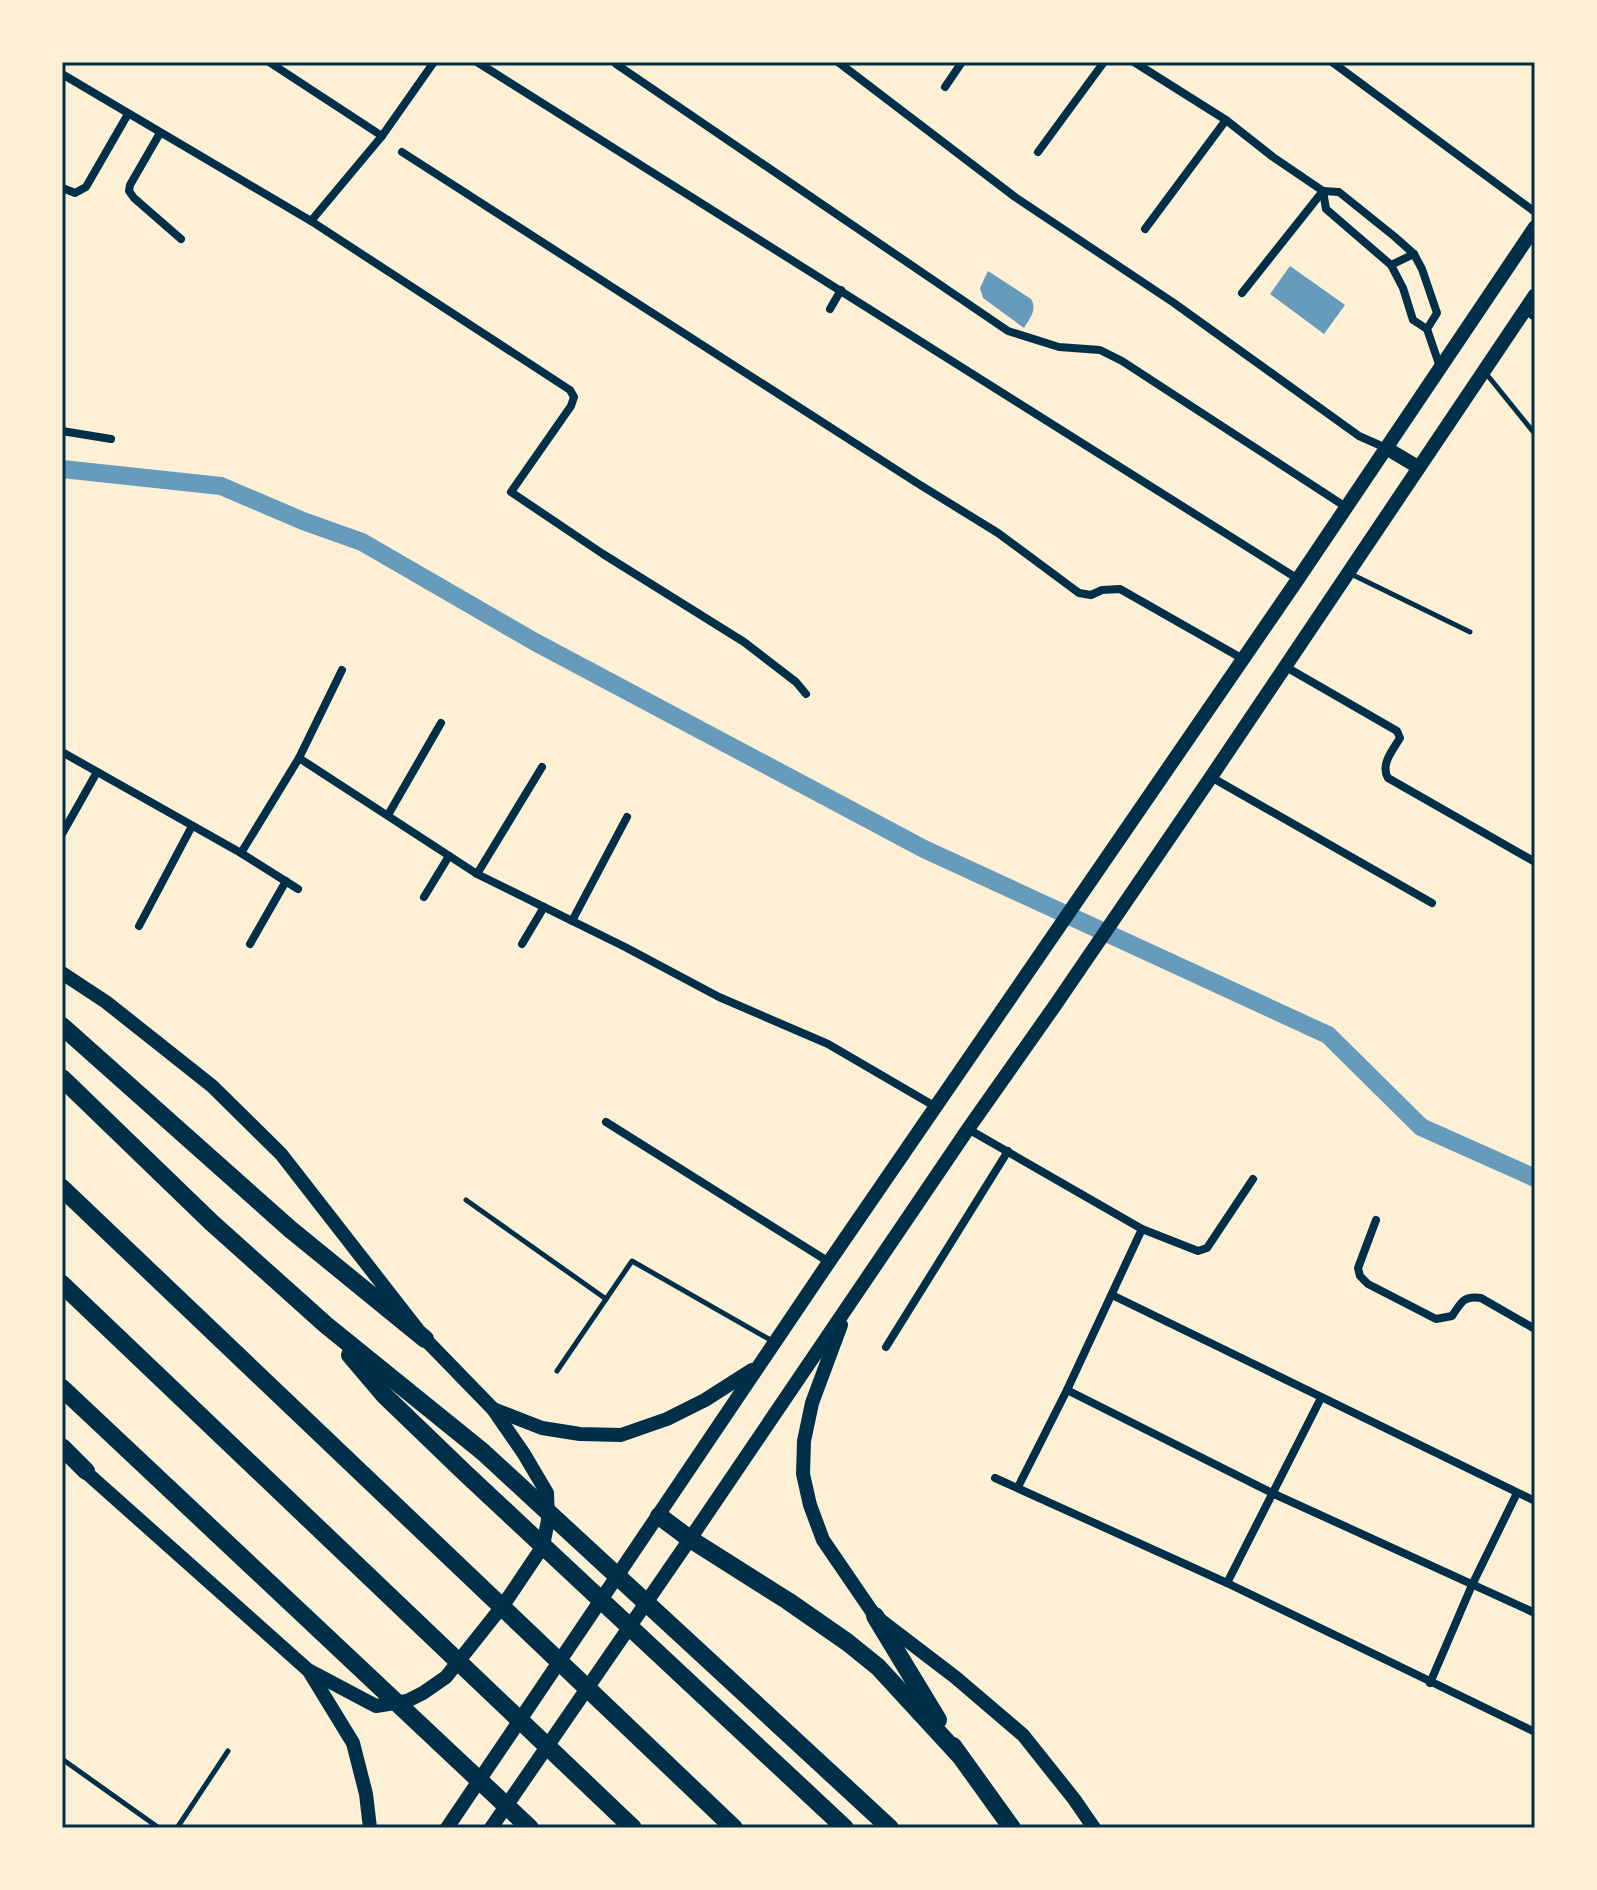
<svg xmlns="http://www.w3.org/2000/svg" width="1597" height="1890" viewBox="0 0 1597 1890" font-family="Ubuntu,sans-serif">
<style>
.water{fill:#669bbc}
.lines{fill:none;stroke-linecap:round;stroke-linejoin:round}
.canal{stroke:#669bbc;stroke-width:18}
.service{stroke:#003049;stroke-width:5}
.minor{stroke:#003049;stroke-width:8}
.secondary{stroke:#003049;stroke-width:14}
.motorway{stroke:#003049;stroke-width:18}
.neatline{fill:none;stroke:#003049;stroke-width:3}
</style>
<rect width="100%" height="100%" fill="#fdf0d5"/>
<!-- water -->
<g class="water">
<polygon points="1290,266 1345,305 1324,334 1270,294"/>
<path d="M988,271l43,28c7,11 -2,20 -7,29l-41,-30 -3,-10z"/>
</g>
<g class="lines">
<!-- canal -->
<polyline class="canal" points="62,469 221,486 303,521 362,542 535,642 924,849 1328,1035 1421,1127 1535,1178"/>
<!-- service -->
<g class="service">
<polyline points="1525,312 1535,319"/>
<polyline points="1484,371 1535,434"/>
<polyline points="1349,573 1470,632"/>
<polyline points="466,1200 606,1299"/>
<polyline points="557,1371 632,1261 774,1342"/>
<polyline points="62,1759 159,1828"/>
<polyline points="177,1828 228,1751"/>
</g>
<!-- minor -->
<g class="minor">
<polyline points="269,62 382,136"/>
<polyline points="477,62 1298,579"/>
<polyline points="838,62 1015,197 1174,303 1359,436 1386,448"/>
<polyline points="1134,62 1226,120 1273,157 1323,191 1339,192 1395,237 1414,254 1422,269 1437,313 1427,329"/>
<polyline points="1332,62 1535,212"/>
<polyline points="616,64 1008,331 1059,347 1100,350 1122,361 1346,507"/>
<polyline points="62,74 311,221 570,390 574,397 571,406 511,492 603,554 744,642 796,682 806,694"/>
<polyline points="945,87 962,62"/>
<polyline points="160,133 130,185 129,191 134,198 181,239"/>
<polyline points="402,152 917,483 998,533 1079,593 1091,595 1102,590 1120,589 1243,659"/>
<polyline points="1038,152 1104,62"/>
<polyline points="65,189 75,193 86,187 128,114"/>
<polyline points="1323,191 1326,209 1391,265 1403,288 1413,320 1427,329 1440,367"/>
<polyline points="311,221 382,136 434,62"/>
<polyline points="1145,229 1226,120"/>
<polyline points="1391,265 1414,254"/>
<polyline points="1242,293 1323,191"/>
<polyline points="830,309 841,290"/>
<polyline points="62,431 111,439"/>
<path d="M1286,667l111,64 3,7c-7,12 -20,26 -12,40l147,84"/>
<polyline points="62,752 241,853 298,889"/>
<polyline points="299,758 477,874 625,947 719,997 828,1044 936,1107"/>
<polyline points="1211,777 1432,903"/>
<polyline points="388,815 441,723"/>
<polyline points="62,834 97,772"/>
<polyline points="241,853 299,758 342,670"/>
<polyline points="477,874 542,767"/>
<polyline points="424,897 449,856"/>
<polyline points="572,921 627,817"/>
<polyline points="139,926 192,826"/>
<polyline points="250,944 286,881"/>
<polyline points="522,944 544,907"/>
<polyline points="606,1122 829,1262"/>
<polyline points="968,1129 1142,1229 1198,1251 1207,1248 1253,1179"/>
<path d="M1376,1220l-18,48 2,8 8,8 68,35 16,-3c9,-13 11,-21 29,-18l54,31"/>
<polyline points="1112,1295 1535,1501"/>
<polyline points="886,1347 1008,1151"/>
<polyline points="1067,1390 1272,1493 1535,1613"/>
<polyline points="995,1478 1227,1583 1535,1732"/>
<polyline points="1018,1487 1067,1390 1142,1229"/>
<polyline points="1227,1583 1321,1398"/>
<polyline points="1430,1683 1472,1585 1517,1493"/>
</g>
<!-- secondary -->
<g class="secondary">
<polyline points="1386,448 1418,467"/>
<polyline points="62,973 106,1002 212,1086 281,1154 425,1339 493,1409 524,1454 547,1493 548,1520 543,1546 504,1604 446,1677 423,1693 407,1701 376,1706 308,1670 79,1466"/>
<polyline points="841,1325 812,1403 804,1441 803,1474 810,1505 823,1540 875,1616 955,1677 1023,1735 1074,1799 1094,1828"/>
<polyline points="493,1409 542,1428 580,1434 621,1435 667,1419 705,1400 752,1370"/>
<polyline points="309,1671 353,1743 366,1794 370,1828"/>
<polyline points="447,1828 829,1262 1298,579 1535,227"/>
<polyline points="491,1828 690,1539 968,1129 1056,1004 1211,777 1535,295"/>
</g>
<!-- motorway -->
<g class="motorway">
<polyline points="62,1026 290,1229 425,1339"/>
<polyline points="62,1078 211,1222 326,1325 483,1452 890,1828"/>
<polyline points="62,1188 734,1828"/>
<polyline points="62,1284 633,1828"/>
<polyline points="350,1355 384,1395 465,1473 845,1828"/>
<polyline points="62,1388 530,1828"/>
<polyline points="62,1447 86,1471"/>
<polyline points="659,1516 690,1539 788,1601 847,1642 878,1667 959,1755"/>
<polyline points="875,1616 938,1720"/>
<polyline points="953,1746 1012,1828"/>
</g>
</g>
<!-- border -->
<rect width="1597" height="1890" fill="none" stroke="#fdf0d5" stroke-width="128"/>
<rect x="64" y="64" width="1469" height="1762" class="neatline"/>
</svg>
